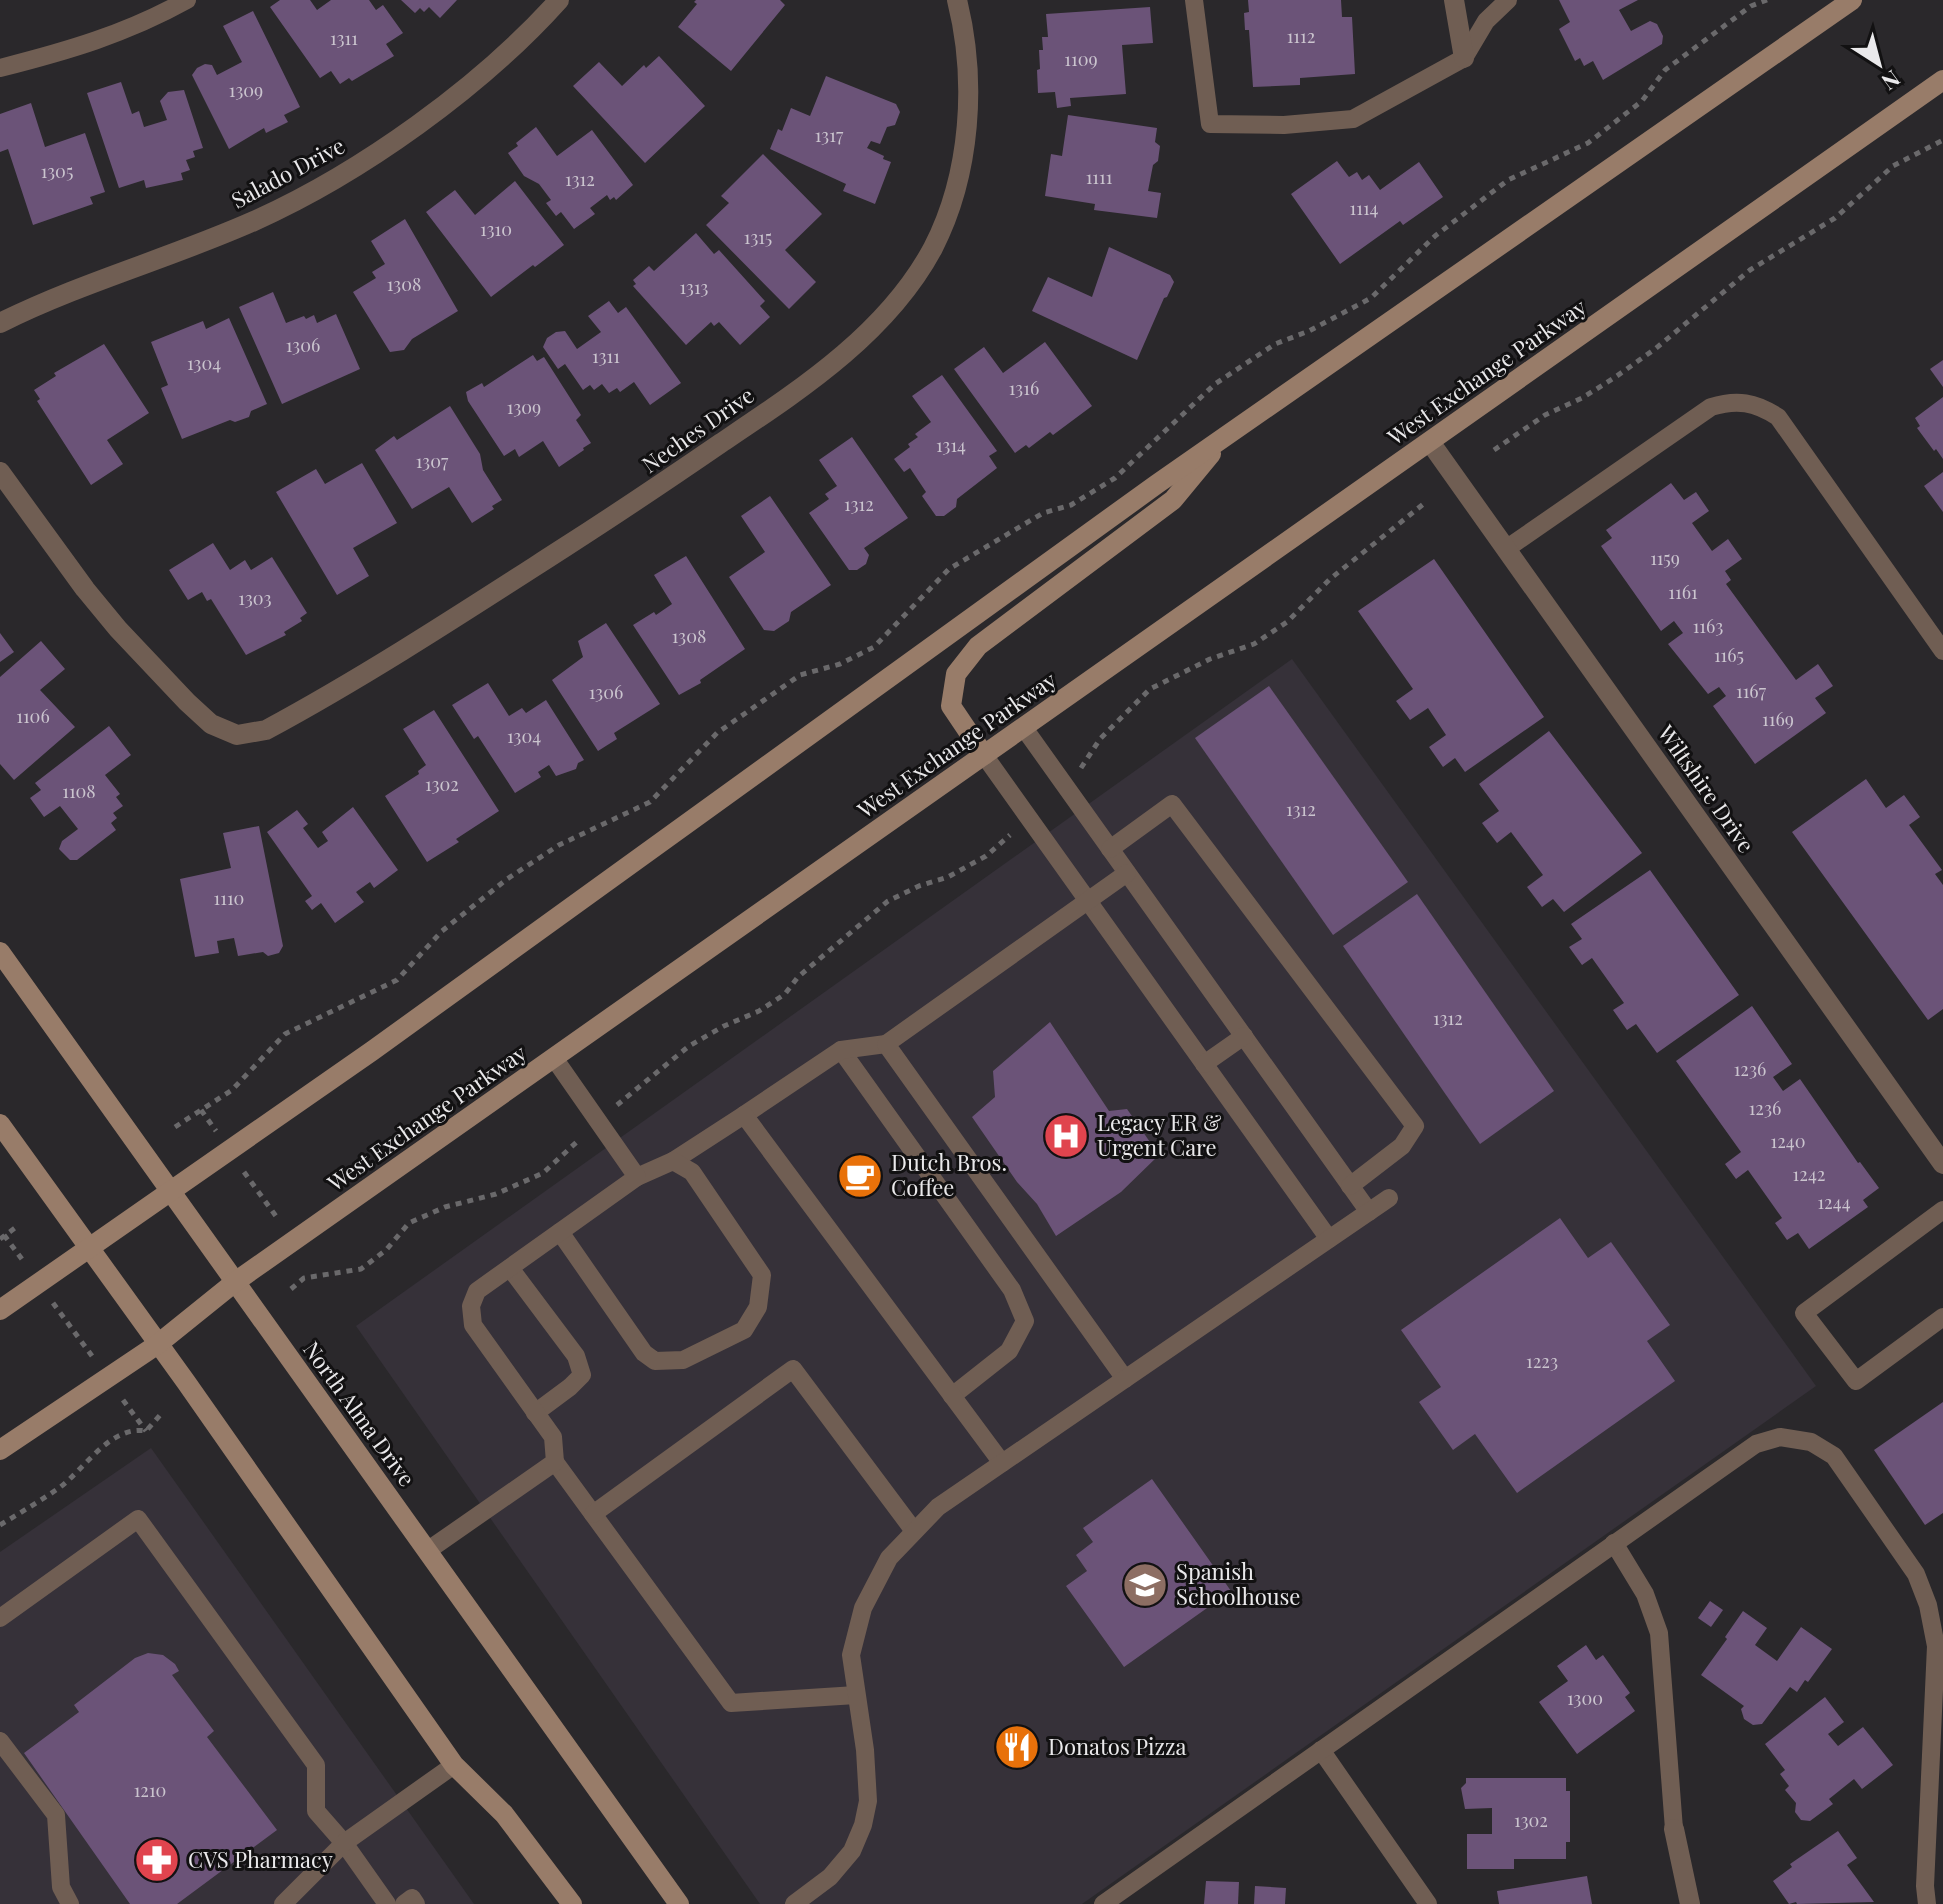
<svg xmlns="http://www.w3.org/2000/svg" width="1943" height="1904" viewBox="0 0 1943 1904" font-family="'Playfair Display',serif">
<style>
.built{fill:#363139}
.building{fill:#6b5378}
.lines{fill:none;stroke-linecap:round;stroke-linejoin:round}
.path{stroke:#6a696b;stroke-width:5;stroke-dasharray:6 6;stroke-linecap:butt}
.service{stroke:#705e53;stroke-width:18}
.minor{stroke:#705e53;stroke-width:20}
.secondary{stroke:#987c69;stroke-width:20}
.labels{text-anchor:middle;stroke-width:6;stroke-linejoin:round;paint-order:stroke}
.number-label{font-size:18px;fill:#cac4ce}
.street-label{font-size:22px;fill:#eae9eb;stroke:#121112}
.poi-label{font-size:22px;fill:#eae9eb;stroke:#121112;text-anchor:start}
</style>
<rect width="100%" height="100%" fill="#2a282b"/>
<!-- built -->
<g class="built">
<polygon points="1292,659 1816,1386 1082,1904 760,1904 356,1326"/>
<polygon points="151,1448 474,1904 0,1904 0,1552"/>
</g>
<!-- building -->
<g class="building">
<polygon points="280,0 310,0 317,10 331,0 369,0 376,10 383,5 403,33 386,44 394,56 352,81 349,78 340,84 331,71 320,78 270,7"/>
<polygon points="401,0 457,0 440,18 429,7 424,12 420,8 415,13"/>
<polygon points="696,0 780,0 785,5 731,71 678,27 697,4 694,2"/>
<polygon points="1248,0 1341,0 1342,17 1352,17 1355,74 1300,78 1300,85 1253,87 1249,30 1245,30 1244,13 1249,12"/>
<polygon points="1559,0 1638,0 1619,10 1631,31 1650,21 1657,24 1663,36 1662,44 1603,80 1593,61 1584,66 1580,58 1575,61 1559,29 1570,22"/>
<polygon points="1150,7 1153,43 1122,45 1126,94 1070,98 1071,106 1057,108 1055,92 1038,93 1037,70 1040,69 1039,50 1043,50 1042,37 1048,37 1046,14"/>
<polygon points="253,11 300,107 284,115 288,122 266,133 264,128 229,149 192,75 197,68 205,64 212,65 217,75 242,62 223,26"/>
<polygon points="659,56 705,106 645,163 573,86 599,62 622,86 644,65 646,68"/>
<polygon points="826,76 896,104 900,112 895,125 887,127 880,144 871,141 867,148 884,156 883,159 891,162 875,204 843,191 846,184 770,149 778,129 782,131 791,108 810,116"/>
<polygon points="121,82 132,114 139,111 144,127 167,120 160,101 168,92 184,90 203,148 193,151 195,157 186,160 190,170 181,173 183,180 146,188 144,180 119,188 87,93"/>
<polygon points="31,103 45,147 85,133 105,192 90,197 93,204 33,225 8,149 0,152 0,114"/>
<polygon points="1068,115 1157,128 1155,142 1160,146 1158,161 1153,165 1148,191 1161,193 1157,218 1094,210 1095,204 1045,196 1051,154 1062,156"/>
<polygon points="536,127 557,156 592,130 633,185 616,200 614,197 610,200 607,195 590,208 595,214 574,229 561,212 556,216 546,203 551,200 539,184 524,176 508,153 518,146 516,143"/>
<polygon points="763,154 822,214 785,250 816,282 789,309 706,225 729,203 721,196"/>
<polygon points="1337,161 1349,177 1357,172 1362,180 1369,175 1380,190 1419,162 1443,197 1403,225 1400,221 1340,264 1291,194"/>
<polygon points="515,181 564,245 535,267 533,265 491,297 426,212 455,190 475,215"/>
<polygon points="405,219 458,311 412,339 404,350 390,352 353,292 376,278 372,272 385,264 371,241"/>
<polygon points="696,233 714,254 719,250 765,301 760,306 770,317 740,345 719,322 714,326 711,322 686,345 633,286 636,284 633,280 649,266 654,271"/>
<polygon points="1109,247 1170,275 1174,282 1167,297 1164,298 1137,360 1032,311 1048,277 1092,297"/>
<polygon points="273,292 286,323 304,316 306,319 314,315 317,323 336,314 360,369 282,404 239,307"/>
<polygon points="609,301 618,313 626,307 681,383 650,405 634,382 620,392 617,388 609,393 602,384 594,390 590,385 583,390 565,364 558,369 543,347 547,338 556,332 565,331 577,349 601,332 588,316"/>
<polygon points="229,318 267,404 251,411 249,417 235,422 230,420 182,439 161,388 168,385 151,342 203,321 206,329"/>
<polygon points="1045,342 1092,406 1053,435 1050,432 1029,448 1026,445 1015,453 954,369 984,347 1003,373"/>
<polygon points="104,344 149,413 107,440 123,464 91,485 37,401 40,399 34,390 56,376 54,373"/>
<polygon points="533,355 537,361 544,357 581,415 576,420 591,443 583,448 584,450 559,467 543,441 519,457 515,449 504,456 468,401 466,392 482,383 484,387"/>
<polygon points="1943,360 1943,387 1930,369"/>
<polygon points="942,375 997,451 989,456 997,468 957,499 956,507 944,516 936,516 922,496 926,492 910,468 904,472 894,459 910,447 908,444 918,437 915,434 931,422 912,396"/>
<polygon points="1943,397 1943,459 1936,449 1934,451 1917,428 1920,426 1915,418"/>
<polygon points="450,406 480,454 483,470 502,500 492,506 494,509 472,523 449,487 412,509 375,450 394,436 397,440"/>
<polygon points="852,437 908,518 864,548 869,555 866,564 857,570 849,570 809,513 829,499 825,494 837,486 819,460"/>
<polygon points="362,463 397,523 353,548 369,576 337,595 276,492 316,469 325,484"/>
<polygon points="1943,472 1943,512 1924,486"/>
<polygon points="1671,483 1684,500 1696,492 1709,511 1692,523 1712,551 1728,539 1742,559 1725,571 1731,580 1726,584 1796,680 1818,664 1833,686 1815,698 1826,713 1755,764 1713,706 1726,696 1719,687 1708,694 1668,644 1683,633 1674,621 1661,631 1601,546 1612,538 1606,530"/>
<polygon points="770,496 831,585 791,612 789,621 774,631 764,630 729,577 765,552 741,516"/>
<polygon points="213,543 230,570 245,560 251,570 272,557 307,613 300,618 302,621 284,632 286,635 246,655 211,599 207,601 202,592 188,600 169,570"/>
<polygon points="686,556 745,649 700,680 701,683 679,695 633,625 654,612 656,615 672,604 654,575"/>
<polygon points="1434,559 1544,717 1465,772 1455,758 1443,767 1429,747 1446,735 1428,708 1410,720 1396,701 1413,689 1358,611"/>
<polygon points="606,623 660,704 614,733 617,739 598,751 552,680 583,657 578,641"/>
<polygon points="0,633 14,652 0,662"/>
<polygon points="41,641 65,669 40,690 75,727 14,780 0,764 0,677"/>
<polygon points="488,683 509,716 522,708 526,713 546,700 584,760 578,763 576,769 556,776 549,765 538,772 541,777 515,793 478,736 474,739 452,705"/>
<polygon points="1269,686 1408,882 1333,935 1195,738"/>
<polygon points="434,710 499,811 456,839 459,842 427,862 385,796 419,774 418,771 426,765 403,729"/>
<polygon points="109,726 131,755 105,775 120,794 116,797 123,806 113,813 117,818 111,823 116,830 77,860 70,860 59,849 62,841 78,829 60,806 44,817 30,798 41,790 35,783"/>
<polygon points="1549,731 1642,853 1564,912 1553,899 1542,907 1527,887 1543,875 1511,832 1497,843 1482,823 1499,811 1479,784"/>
<polygon points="1866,779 1886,808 1904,795 1920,817 1909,825 1942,870 1935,874 1943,885 1943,1009 1928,1020 1792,832"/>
<polygon points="353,807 398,870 374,888 370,882 356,892 364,902 335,923 321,903 312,910 305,901 312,896 267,832 297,810 308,824 303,828 318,848 328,841 322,832"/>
<polygon points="259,826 283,946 279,953 268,956 263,952 238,956 234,938 217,941 219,953 195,957 180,879 231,868 223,833"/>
<polygon points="1650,870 1739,995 1657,1053 1636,1024 1627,1030 1613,1010 1624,1003 1592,958 1582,965 1569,947 1582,939 1571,924"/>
<polygon points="1417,894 1554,1091 1480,1144 1343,946"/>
<polygon points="1752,1006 1792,1064 1773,1077 1783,1091 1800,1079 1858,1163 1860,1162 1879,1188 1863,1200 1868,1207 1809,1249 1798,1233 1787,1240 1775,1223 1782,1218 1748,1170 1736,1179 1725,1164 1741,1152 1676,1061"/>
<polygon points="1050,1022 1109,1111 1127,1109 1159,1155 1121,1192 1056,1236 1037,1204 1017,1182 972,1117 995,1097 993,1071"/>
<polygon points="1560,1218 1588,1258 1611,1242 1670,1325 1647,1341 1675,1381 1517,1493 1475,1434 1453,1450 1419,1402 1441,1387 1401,1330"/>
<polygon points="1943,1402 1943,1513 1925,1525 1874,1450"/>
<polygon points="1152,1479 1231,1591 1124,1667 1066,1586 1087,1571 1076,1555 1093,1542 1083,1528"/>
<polygon points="1710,1601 1723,1610 1711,1627 1698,1618"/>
<polygon points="1743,1611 1767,1628 1755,1645 1777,1661 1801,1627 1832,1649 1808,1682 1805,1680 1797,1692 1790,1687 1762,1724 1753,1725 1744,1719 1741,1709 1744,1706 1701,1675 1727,1639 1725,1637"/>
<polygon points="1586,1645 1596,1660 1603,1655 1630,1693 1625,1697 1635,1711 1577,1754 1539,1702 1568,1681 1557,1666"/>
<polygon points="148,1653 163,1655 175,1664 179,1671 172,1675 214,1731 207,1737 277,1830 177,1904 130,1904 24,1753 79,1712 74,1705 135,1658"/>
<polygon points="1825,1697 1844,1722 1828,1734 1838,1746 1863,1727 1893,1765 1862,1789 1854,1779 1829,1799 1833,1804 1810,1821 1801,1820 1795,1812 1796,1803 1785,1790 1789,1786 1780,1774 1785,1770 1765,1744"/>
<polygon points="1466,1778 1566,1778 1566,1791 1570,1791 1570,1842 1566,1842 1566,1859 1514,1859 1514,1869 1467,1869 1467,1834 1492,1834 1492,1808 1465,1809 1461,1788 1466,1783"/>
<polygon points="1838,1831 1857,1858 1847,1865 1874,1902 1797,1904 1796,1902 1789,1904 1773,1881 1792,1867 1790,1864"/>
<polygon points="1587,1876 1592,1904 1499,1904 1497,1891"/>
<polygon points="1206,1881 1239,1882 1238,1904 1204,1904"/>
<polygon points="1255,1886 1286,1888 1285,1904 1254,1904"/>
</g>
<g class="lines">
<!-- path -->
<g class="path">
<polyline points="1494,450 1545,415 1582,398 1614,378 1655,349 1750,270 1835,218 1893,166 1943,140"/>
<polyline points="1081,768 1100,739 1150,689 1210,659 1254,644 1287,622 1330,579 1426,502"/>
<polyline points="617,1105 689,1046 724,1026 759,1011 785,994 798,977 888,901 919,886 948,877 986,856 1010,835"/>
<polyline points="201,1110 216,1131"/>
<polyline points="175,1127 232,1090 285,1034 397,980 442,931 507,879 559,845 650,802 717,733 800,675 840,664 874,647 949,569 1043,513 1071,505 1115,478 1215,384 1275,344 1309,331 1371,298 1435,236 1508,180 1588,143 1642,101 1665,70 1751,6 1767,0"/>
<polyline points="244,1172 278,1219"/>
<polyline points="4,1235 24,1262"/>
<polyline points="0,1239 15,1228"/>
<polyline points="291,1289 304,1278 361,1269 386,1250 409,1223 445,1207 496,1194 543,1173 580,1139"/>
<polyline points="53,1303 92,1356"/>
<polyline points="123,1400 146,1431"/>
<path d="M0,1525c20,-12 40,-24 59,-37 26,-19 51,-63 87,-57l15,-17"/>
</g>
<!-- service -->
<g class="service">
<polyline points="1194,0 1210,124 1284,125 1353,119 1464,58 1486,21 1508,0"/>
<path d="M0,68c67,-17 126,-34 187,-68"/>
<path d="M1506,549l205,-142c26,-8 44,-5 67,10l165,234"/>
<polyline points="1024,728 1369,1212"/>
<polyline points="984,755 1329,1239"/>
<polyline points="1110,849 1172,804 1415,1126 1402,1146 1350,1186"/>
<polyline points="841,1050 1012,1290 1025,1321 1009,1351 952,1396"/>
<polyline points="1204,1064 1244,1036"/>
<polyline points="744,1115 841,1050 886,1044"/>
<polyline points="673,1161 744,1115 1002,1463"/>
<polyline points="1943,1210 1804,1313 1856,1381 1943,1317"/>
<polyline points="560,1232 644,1353 655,1361 683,1360 744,1330 758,1307 762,1275 692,1172 673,1161 637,1177"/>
<polyline points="510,1268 576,1356 582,1375 570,1387 535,1413"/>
<polyline points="1125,1379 886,1044 1127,873"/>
<polyline points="555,1462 731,1703 856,1695"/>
<polyline points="593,1514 793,1369 914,1531"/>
<polyline points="1614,1543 1645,1594 1659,1633 1674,1829"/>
<polyline points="427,1551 555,1462 553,1437 473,1325 471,1306 477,1291 637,1177 554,1058"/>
<polyline points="0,1618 138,1519 316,1765 316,1811 344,1843 387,1904"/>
<polyline points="0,1741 56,1815 61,1887 70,1904"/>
<polyline points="1321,1750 1428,1904"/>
<polyline points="283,1904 344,1843 454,1765"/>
<polyline points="404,1904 412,1898 416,1904"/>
<polyline points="794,1904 830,1877 852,1851 863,1825 868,1801 865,1750 851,1655 863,1608 889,1558 938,1507 1389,1198"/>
<polyline points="1103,1904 1756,1444 1780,1437 1811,1442 1834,1456 1916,1574 1928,1605 1936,1646 1925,1886 1927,1904"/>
</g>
<!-- minor -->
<g class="minor">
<polyline points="1454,0 1464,58"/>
<path d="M0,323c82,-41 171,-65 254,-102 107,-48 227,-134 305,-221"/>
<polyline points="1430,442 1943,1164"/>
<path d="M0,472l85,117 33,40 69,73 24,22 26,11 29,-5c102,-55 201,-120 299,-183 53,-34 105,-69 156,-104 79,-53 166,-109 212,-195 38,-74 44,-168 24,-248"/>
<polyline points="1674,1829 1690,1904"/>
</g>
<!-- secondary -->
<g class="secondary">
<polyline points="984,755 951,706 956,674 978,646 1173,500 1211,454"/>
<polyline points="0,952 679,1904"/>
<polyline points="0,1124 186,1382 454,1765 504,1814 572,1904"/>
<polyline points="0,1310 372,1051 1157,484 1852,0"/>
<polyline points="0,1450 158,1344 235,1282 1943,80"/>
</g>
</g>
<!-- icons -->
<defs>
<g id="hospital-disc" transform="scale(2.3)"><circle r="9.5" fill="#e0444e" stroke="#121112"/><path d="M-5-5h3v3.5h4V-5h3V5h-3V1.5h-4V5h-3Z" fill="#fff"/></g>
<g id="cafe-disc" transform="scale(2.3)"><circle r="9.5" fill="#e8710a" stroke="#121112"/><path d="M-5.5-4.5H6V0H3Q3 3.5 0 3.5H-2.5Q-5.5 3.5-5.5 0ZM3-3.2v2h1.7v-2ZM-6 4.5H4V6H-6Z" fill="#fff"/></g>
<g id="school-disc" transform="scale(2.3)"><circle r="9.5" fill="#8d6e63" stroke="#121112"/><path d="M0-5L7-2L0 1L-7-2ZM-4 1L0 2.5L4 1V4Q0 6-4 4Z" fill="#fff"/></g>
<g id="restaurant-disc" transform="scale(2.3)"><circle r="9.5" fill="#e8710a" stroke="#121112"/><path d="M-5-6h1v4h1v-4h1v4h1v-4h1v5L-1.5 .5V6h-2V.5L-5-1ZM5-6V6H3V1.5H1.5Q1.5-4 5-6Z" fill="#fff"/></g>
<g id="pharmacy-disc" transform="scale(2.3)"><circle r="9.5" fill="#e0444e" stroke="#121112"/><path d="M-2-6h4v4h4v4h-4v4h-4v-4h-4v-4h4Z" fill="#fff"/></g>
</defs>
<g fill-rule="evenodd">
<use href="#hospital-disc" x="1066" y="1136"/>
<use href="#cafe-disc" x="860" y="1176"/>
<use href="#school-disc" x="1145" y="1585"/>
<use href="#restaurant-disc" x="1017" y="1747"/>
<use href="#pharmacy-disc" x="157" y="1860"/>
</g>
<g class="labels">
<!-- number labels -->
<g class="number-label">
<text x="1301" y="43">1112</text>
<text x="344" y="45">1311</text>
<text x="1081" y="66">1109</text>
<text x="246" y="97">1309</text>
<text x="829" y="142">1317</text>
<text x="57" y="178">1305</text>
<text x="1099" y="184">1111</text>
<text x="580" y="186">1312</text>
<text x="1364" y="215">1114</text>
<text x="496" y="236">1310</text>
<text x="758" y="244">1315</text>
<text x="404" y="291">1308</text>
<text x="694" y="294">1313</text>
<text x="303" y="352">1306</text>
<text x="606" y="363">1311</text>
<text x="204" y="370">1304</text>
<text x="1024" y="395">1316</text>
<text x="524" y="414">1309</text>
<text x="951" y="452">1314</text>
<text x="432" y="468">1307</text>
<text x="859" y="511">1312</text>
<text x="1665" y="565">1159</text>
<text x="1683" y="599">1161</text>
<text x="255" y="605">1303</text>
<text x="1708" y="633">1163</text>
<text x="689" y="643">1308</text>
<text x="1729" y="662">1165</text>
<text x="1751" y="698">1167</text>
<text x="606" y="699">1306</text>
<text x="33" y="723">1106</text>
<text x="1778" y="726">1169</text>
<text x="524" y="743">1304</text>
<text x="442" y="791">1302</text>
<text x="79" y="798">1108</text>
<text x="1301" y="816">1312</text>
<text x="229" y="905">1110</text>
<text x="1448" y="1025">1312</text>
<text x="1750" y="1076">1236</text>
<text x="1765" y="1115">1236</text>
<text x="1788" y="1148">1240</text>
<text x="1809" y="1181">1242</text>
<text x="1834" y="1209">1244</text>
<text x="1542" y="1368">1223</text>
<text x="1585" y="1705">1300</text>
<text x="150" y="1797">1210</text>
<text x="1531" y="1827">1302</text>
</g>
<!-- street labels -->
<g class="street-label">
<text transform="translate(288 173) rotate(-28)" y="8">Salado Drive</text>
<text transform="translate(1487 372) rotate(-35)" y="8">West Exchange Parkway</text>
<text transform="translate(698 430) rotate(-35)" y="8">Neches Drive</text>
<text transform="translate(957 745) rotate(-35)" y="8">West Exchange Parkway</text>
<text transform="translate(1706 789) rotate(55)" y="8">Wiltshire Drive</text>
<text transform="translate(427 1118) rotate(-35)" y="8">West Exchange Parkway</text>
<text transform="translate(359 1414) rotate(54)" y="8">North Alma Drive</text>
</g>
<!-- poi labels -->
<g class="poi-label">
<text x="1097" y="1131">Legacy ER &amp;<tspan x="1097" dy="25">Urgent Care</tspan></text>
<text x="891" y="1171">Dutch Bros.<tspan x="891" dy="25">Coffee</tspan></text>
<text x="1176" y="1580">Spanish<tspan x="1176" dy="25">Schoolhouse</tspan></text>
<text x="1048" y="1755">Donatos Pizza</text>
<text x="188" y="1868">CVS Pharmacy</text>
</g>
</g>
<!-- north arrow -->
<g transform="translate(1879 64) rotate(144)" stroke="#121112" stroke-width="6" paint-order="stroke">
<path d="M0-6L14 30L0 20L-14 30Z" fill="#eae9eb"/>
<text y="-12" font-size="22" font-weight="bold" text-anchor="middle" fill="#eae9eb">N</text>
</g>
</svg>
